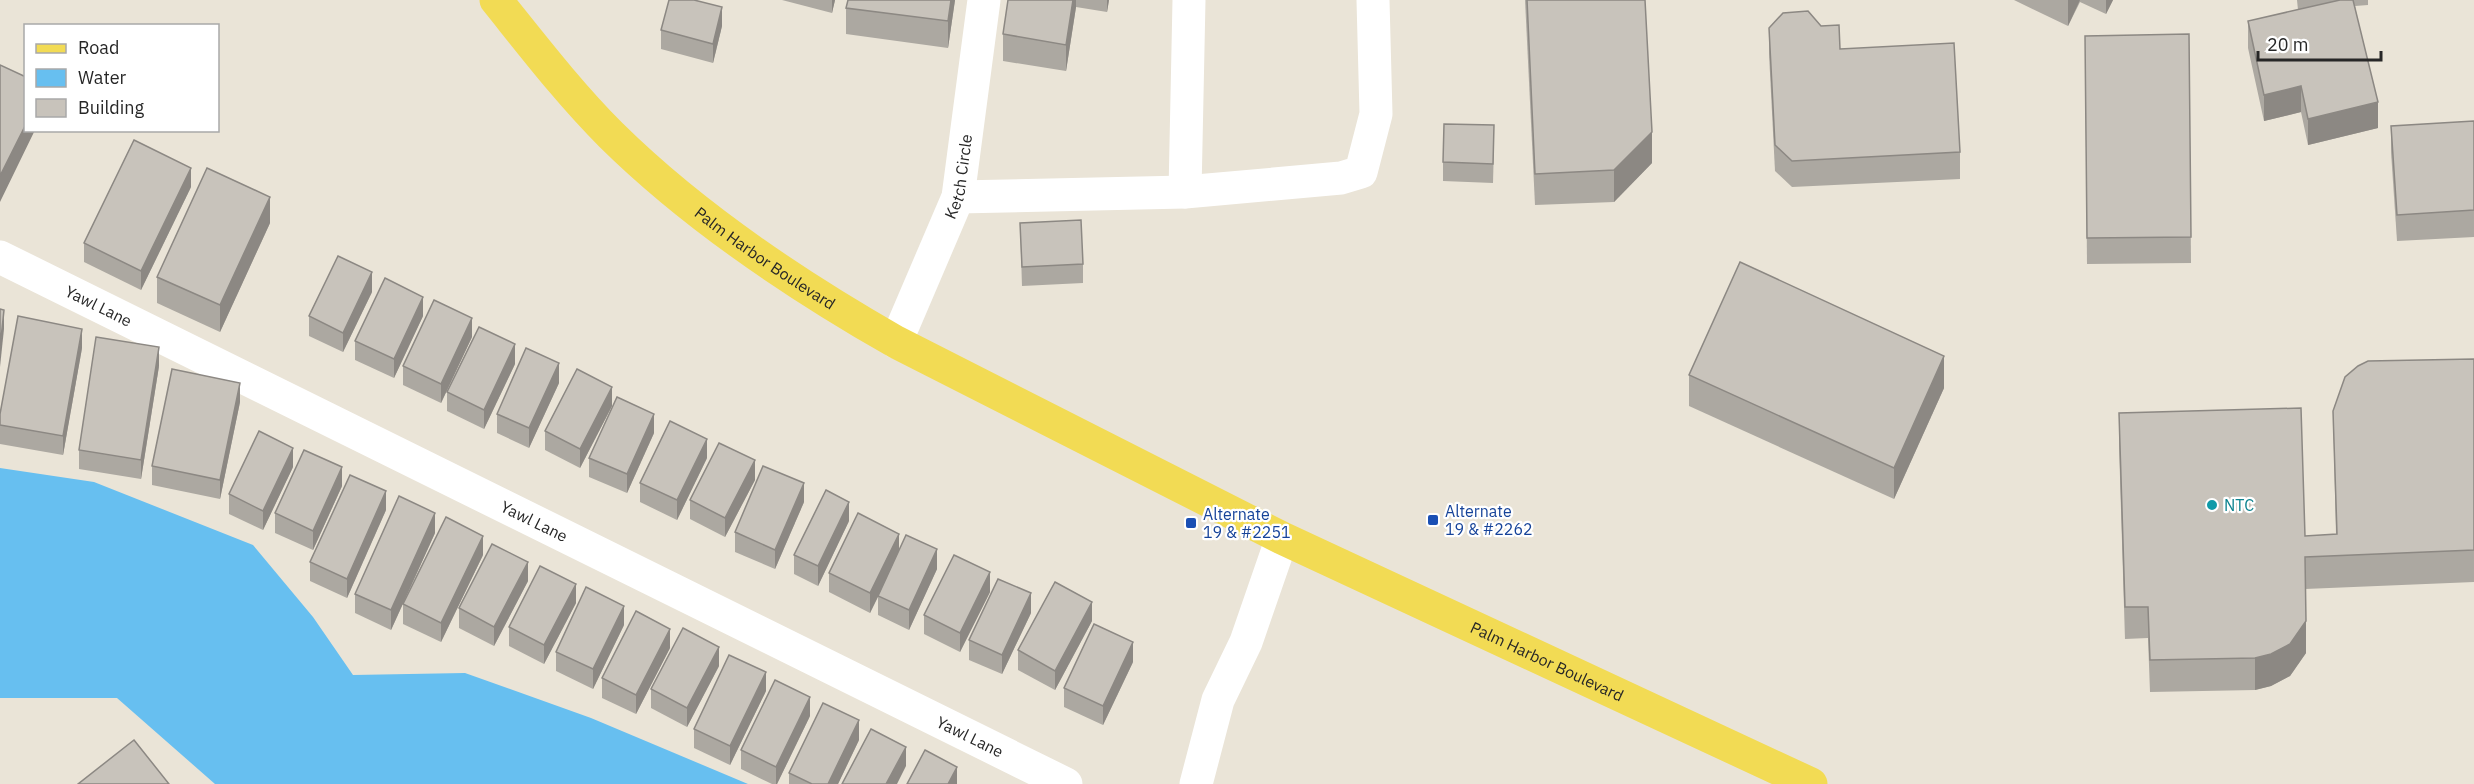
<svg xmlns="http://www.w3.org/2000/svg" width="2474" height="784" viewBox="0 0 2474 784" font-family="'IBM Plex Sans',sans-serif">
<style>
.water{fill:#67bff0}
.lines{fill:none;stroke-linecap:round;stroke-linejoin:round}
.minor{stroke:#fff;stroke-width:33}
.major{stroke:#f2db54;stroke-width:33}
.wall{fill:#aca8a1}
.shaded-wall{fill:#8c8883}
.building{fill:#c8c3bb;stroke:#8c8883;stroke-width:1.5}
.culture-dot{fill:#0f9aa8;stroke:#fff;stroke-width:2}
.transit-dot{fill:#1a4fb4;stroke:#fff;stroke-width:2}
.labels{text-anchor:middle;stroke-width:4.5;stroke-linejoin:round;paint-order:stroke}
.street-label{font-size:16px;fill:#272727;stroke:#fff}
.culture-label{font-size:16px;fill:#0d838f;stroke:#fff;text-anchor:start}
.transit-label{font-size:16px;fill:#164399;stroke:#fff;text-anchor:start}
</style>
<rect width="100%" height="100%" fill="#eae4d7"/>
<!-- water -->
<polygon class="water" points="0,468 94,482 253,545 313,617 353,675 465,673 591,718 748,784 215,784 117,698 0,698"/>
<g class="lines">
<!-- minor -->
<g class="minor">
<polyline points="1185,192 1189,0"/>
<polyline points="958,197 1185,192 1341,178 1361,172 1376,114 1373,0"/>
<path id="s1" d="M0,257l1066,527"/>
<path id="s2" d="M896,342l62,-145 26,-197"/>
<polyline points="1196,784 1218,700 1246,642 1282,538"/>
</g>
<!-- major -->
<path class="major" id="s3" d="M496,0c37,46 73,93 115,135 82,81 185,150 285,207l386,196 529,246"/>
</g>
<!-- wall -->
<g class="wall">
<polygon points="782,0 835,0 832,13"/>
<polygon points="955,0 948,48 846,34 846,8"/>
<polygon points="1008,0 1109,0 1107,12 1076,7 1066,71 1003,61 1003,34"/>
<polygon points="1525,0 1645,0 1652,163 1614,202 1535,205"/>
<polygon points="2014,0 2113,0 2106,14 2080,2 2068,26"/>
<polygon points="2297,0 2368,0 2368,5 2355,6 2378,128 2308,145 2301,112 2264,121 2248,48 2248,21 2298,10"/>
<polygon points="722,26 713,63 661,49 661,30"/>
<polygon points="1769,28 1840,49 1960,152 1960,179 1792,187 1775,171 1769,54"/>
<polygon points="2189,34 2191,263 2087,264 2085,36"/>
<polygon points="2474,121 2474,237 2397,241 2391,152 2391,126"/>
<polygon points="1494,144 1493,183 1443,181 1443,162"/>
<polygon points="191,187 141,290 84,262 84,243"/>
<polygon points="270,223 220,332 157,303 157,277"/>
<polygon points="1020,223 1083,264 1083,283 1022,286"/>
<polygon points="372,292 343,352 309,336 309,316"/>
<polygon points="423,316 394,378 355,360 355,341"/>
<polygon points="472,337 441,403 403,385 403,366"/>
<polygon points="82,348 63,455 0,444 0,414"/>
<polygon points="2474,359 2474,582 2305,589 2306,653 2290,676 2271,686 2255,690 2150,692 2148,638 2125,639 2119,445 2119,413 2305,536 2336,534 2333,411"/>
<polygon points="515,364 484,429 447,411 447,392"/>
<polygon points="159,366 141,479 79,469 79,450"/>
<polygon points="1689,375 1944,388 1894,499 1689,406"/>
<polygon points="559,383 529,448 497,433 497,414"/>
<polygon points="240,402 220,499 152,485 152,466"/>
<polygon points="612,406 580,468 545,450 545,431"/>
<polygon points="654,433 627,493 589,477 589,458"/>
<polygon points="707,458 677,520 640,502 640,483"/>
<polygon points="293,467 263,530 229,514 229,494"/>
<polygon points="755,480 725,537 690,519 690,500"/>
<polygon points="342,486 313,550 275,533 275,513"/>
<polygon points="804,502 775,569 735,552 735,532"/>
<polygon points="386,510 347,598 310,581 310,562"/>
<polygon points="849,521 818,586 794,574 794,555"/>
<polygon points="435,533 391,630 355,613 355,594"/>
<polygon points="899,549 937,569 909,630 878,615 878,597 870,613 829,592 829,573"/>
<polygon points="483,555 441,642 403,624 403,604"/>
<polygon points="528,581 494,646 459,628 459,608"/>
<polygon points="990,592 960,652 924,634 924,615"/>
<polygon points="576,603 544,664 509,646 509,627"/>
<polygon points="1031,613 1002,674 969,660 969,640"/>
<polygon points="1092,621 1055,690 1018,670 1018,650"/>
<polygon points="624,625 593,689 556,671 556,652"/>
<polygon points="670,648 636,714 602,698 602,678"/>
<polygon points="1133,662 1103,725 1064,707 1064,688"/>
<polygon points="719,666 687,727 651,708 651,689"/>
<polygon points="766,691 730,765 694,748 694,729"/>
<polygon points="810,716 777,784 772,784 741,769 741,750"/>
<polygon points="859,740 838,784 789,784 789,773"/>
</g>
<!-- shaded-wall -->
<g class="shaded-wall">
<polygon points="832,0 835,0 832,13"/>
<polygon points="951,0 955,0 948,48 948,21"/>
<polygon points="1073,0 1076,0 1076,7 1066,71 1066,45"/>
<polygon points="1107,0 1109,0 1107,12"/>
<polygon points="2068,0 2080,0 2068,26"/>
<polygon points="2106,0 2113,0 2106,14"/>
<polygon points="722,7 722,26 713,63 713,44"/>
<polygon points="2301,86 2301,112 2264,121 2264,95"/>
<polygon points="2378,102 2378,128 2308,145 2308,119"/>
<polygon points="26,124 26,130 35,130 0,202 0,176"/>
<polygon points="1652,132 1652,163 1614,202 1614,170"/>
<polygon points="191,168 191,187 141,290 141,271"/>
<polygon points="270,197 270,223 220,332 220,305"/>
<polygon points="372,272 372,292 343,352 343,333"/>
<polygon points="423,297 423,316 394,378 394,359"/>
<polygon points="4,310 4,329 0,367 0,348"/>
<polygon points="472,318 472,337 441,403 441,384"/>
<polygon points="82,329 82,348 63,455 63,436"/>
<polygon points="515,344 515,364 484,429 484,410"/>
<polygon points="159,347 159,366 141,479 141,460"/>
<polygon points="1944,356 1944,388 1894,499 1894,468"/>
<polygon points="559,363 559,383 529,448 529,428"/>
<polygon points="240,383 240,402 220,499 220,480"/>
<polygon points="612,387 612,406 580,468 580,449"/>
<polygon points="654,414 654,433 627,493 627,474"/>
<polygon points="707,439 707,458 677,520 677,500"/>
<polygon points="293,448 293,467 263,530 263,511"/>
<polygon points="755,460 755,480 725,537 725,518"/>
<polygon points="342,467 342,486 313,550 313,531"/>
<polygon points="804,483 804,502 775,569 775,550"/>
<polygon points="386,491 386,510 347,598 347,579"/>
<polygon points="849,502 849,521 818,586 818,566"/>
<polygon points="435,513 435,533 391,630 391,610"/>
<polygon points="899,534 899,553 870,613 870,593"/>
<polygon points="483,536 483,555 441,642 441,623"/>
<polygon points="937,549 937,569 909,630 909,610"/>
<polygon points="528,562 528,581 494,646 494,627"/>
<polygon points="990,572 990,592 960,652 960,633"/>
<polygon points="576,584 576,603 544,664 544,645"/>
<polygon points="1031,593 1031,613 1002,674 1002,655"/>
<polygon points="1092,602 1092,621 1055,690 1055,671"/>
<polygon points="624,606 624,625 593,689 593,669"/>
<polygon points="2306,621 2306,653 2290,676 2271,686 2255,690 2255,658"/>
<polygon points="670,629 670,648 636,714 636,695"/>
<polygon points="1133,642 1133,662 1103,725 1103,706"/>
<polygon points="719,647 719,666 687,727 687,708"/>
<polygon points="766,672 766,691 730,765 730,746"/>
<polygon points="810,697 810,716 777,784 776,784 776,767"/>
<polygon points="859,720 859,740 838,784 828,784"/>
<polygon points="906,747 906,766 897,784 886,784"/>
<polygon points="957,767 957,784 948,784"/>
</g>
<!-- building -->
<g class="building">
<polygon points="669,0 694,0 722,7 713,44 661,30"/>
<polygon points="848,0 951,0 948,21 846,8"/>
<polygon points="1008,0 1073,0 1066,45 1003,34"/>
<polygon points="1527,0 1645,0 1652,132 1614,170 1535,174"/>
<polygon points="2340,0 2353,0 2378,102 2308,119 2301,86 2264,95 2248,21"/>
<polygon points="1808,11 1821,26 1839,25 1840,49 1954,43 1960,152 1792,161 1775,145 1769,28 1783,13"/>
<polygon points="2189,34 2191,237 2087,238 2085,36"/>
<polygon points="0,65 26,77 26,124 0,176"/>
<polygon points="2474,121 2474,210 2397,215 2391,126"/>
<polygon points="1444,124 1494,125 1493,164 1443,162"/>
<polygon points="134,140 191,168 141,271 84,243"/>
<polygon points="207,168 270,197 220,305 157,277"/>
<polygon points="1081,220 1083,264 1022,267 1020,223"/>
<polygon points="338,256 372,272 343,333 309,316"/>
<polygon points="1740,262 1944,356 1894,468 1689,375"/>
<polygon points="385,278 423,297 394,359 355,341"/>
<polygon points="434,300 472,318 441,384 403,366"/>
<polygon points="0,309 4,310 0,348"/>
<polygon points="18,316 82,329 63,436 0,425 0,414"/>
<polygon points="479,327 515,344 484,410 447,392"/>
<polygon points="96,337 159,347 141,460 79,450"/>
<polygon points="526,348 559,363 529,428 497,414"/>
<polygon points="2474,359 2474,550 2305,557 2306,621 2290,644 2271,654 2255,658 2150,660 2148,607 2125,607 2119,413 2301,408 2305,536 2337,534 2333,411 2345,377 2358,366 2368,361"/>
<polygon points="172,369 240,383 220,480 152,466"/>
<polygon points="577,369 612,387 580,449 545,431"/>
<polygon points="617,397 654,414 627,474 589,458"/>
<polygon points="670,421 707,439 677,500 640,483"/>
<polygon points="259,431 293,448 263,511 229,494"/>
<polygon points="719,443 755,460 725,518 690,500"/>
<polygon points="304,450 342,467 313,531 275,513"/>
<polygon points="763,466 804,483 775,550 735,532"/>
<polygon points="350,475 386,491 347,579 310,562"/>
<polygon points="826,490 849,502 818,566 794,555"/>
<polygon points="399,496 435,513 391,610 355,594"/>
<polygon points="858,513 899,534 870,593 829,573"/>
<polygon points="446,517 483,536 441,623 403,604"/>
<polygon points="906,535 937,549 909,610 878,596"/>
<polygon points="492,544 528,562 494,627 459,608"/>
<polygon points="954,555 990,572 960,633 924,615"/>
<polygon points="540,566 576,584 544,645 509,627"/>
<polygon points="998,579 1031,593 1002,655 969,640"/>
<polygon points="1055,582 1092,602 1055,671 1018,650"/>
<polygon points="586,587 624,606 593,669 556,652"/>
<polygon points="636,611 670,629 636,695 602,678"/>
<polygon points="1094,624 1133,642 1103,706 1064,688"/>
<polygon points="683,628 719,647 687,708 651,689"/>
<polygon points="729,655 766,672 730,746 694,729"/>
<polygon points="775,680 810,697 776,767 741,750"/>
<polygon points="823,703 859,720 828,784 812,784 789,773"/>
<polygon points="871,729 906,747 886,784 842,784"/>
<polygon points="134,740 169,784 78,784"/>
<polygon points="925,750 957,767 948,784 907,784"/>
</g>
<!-- markers -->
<circle class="culture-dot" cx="2212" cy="505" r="6"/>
<g class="transit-dot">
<rect x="1427" y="514" width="12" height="12" rx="3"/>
<rect x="1185" y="517" width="12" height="12" rx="3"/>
</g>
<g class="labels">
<!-- street labels -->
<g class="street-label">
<text dy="6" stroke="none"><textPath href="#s2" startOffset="178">Ketch Circle</textPath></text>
<text dy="6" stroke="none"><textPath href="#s3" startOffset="375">Palm Harbor Boulevard</textPath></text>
<text dy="6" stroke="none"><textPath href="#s1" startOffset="110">Yawl Lane</textPath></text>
<text dy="6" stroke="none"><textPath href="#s1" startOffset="596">Yawl Lane</textPath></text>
<text dy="6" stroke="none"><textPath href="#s3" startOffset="1256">Palm Harbor Boulevard</textPath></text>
<text dy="6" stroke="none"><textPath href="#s1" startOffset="1082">Yawl Lane</textPath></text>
</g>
<!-- culture labels -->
<g class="culture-label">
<text x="2224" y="511">NTC</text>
</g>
<!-- transit labels -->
<g class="transit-label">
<text x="1445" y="517">Alternate<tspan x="1445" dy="18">19 &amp; #2262</tspan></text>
<text x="1203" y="520">Alternate<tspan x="1203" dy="18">19 &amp; #2251</tspan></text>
</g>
</g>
<!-- legend -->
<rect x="24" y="24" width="195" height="108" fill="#ffffff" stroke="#a9a9a9" stroke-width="1.5"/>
<rect x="36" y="44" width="30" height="9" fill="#f2db54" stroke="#a9a9a9" stroke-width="1.5"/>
<text x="78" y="54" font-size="18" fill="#272727">Road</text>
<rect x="36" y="69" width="30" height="18" fill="#67bff0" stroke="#a9a9a9" stroke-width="1.5"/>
<text x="78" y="84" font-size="18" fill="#272727">Water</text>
<rect x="36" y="99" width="30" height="18" fill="#c8c3bb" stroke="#a9a9a9" stroke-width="1.5"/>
<text x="78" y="114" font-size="18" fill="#272727">Building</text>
<!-- scale -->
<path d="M2258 51v9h123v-9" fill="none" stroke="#272727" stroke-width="3"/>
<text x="2267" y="51" font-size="18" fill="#272727" stroke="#ffffff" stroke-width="4.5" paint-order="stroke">20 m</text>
</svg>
